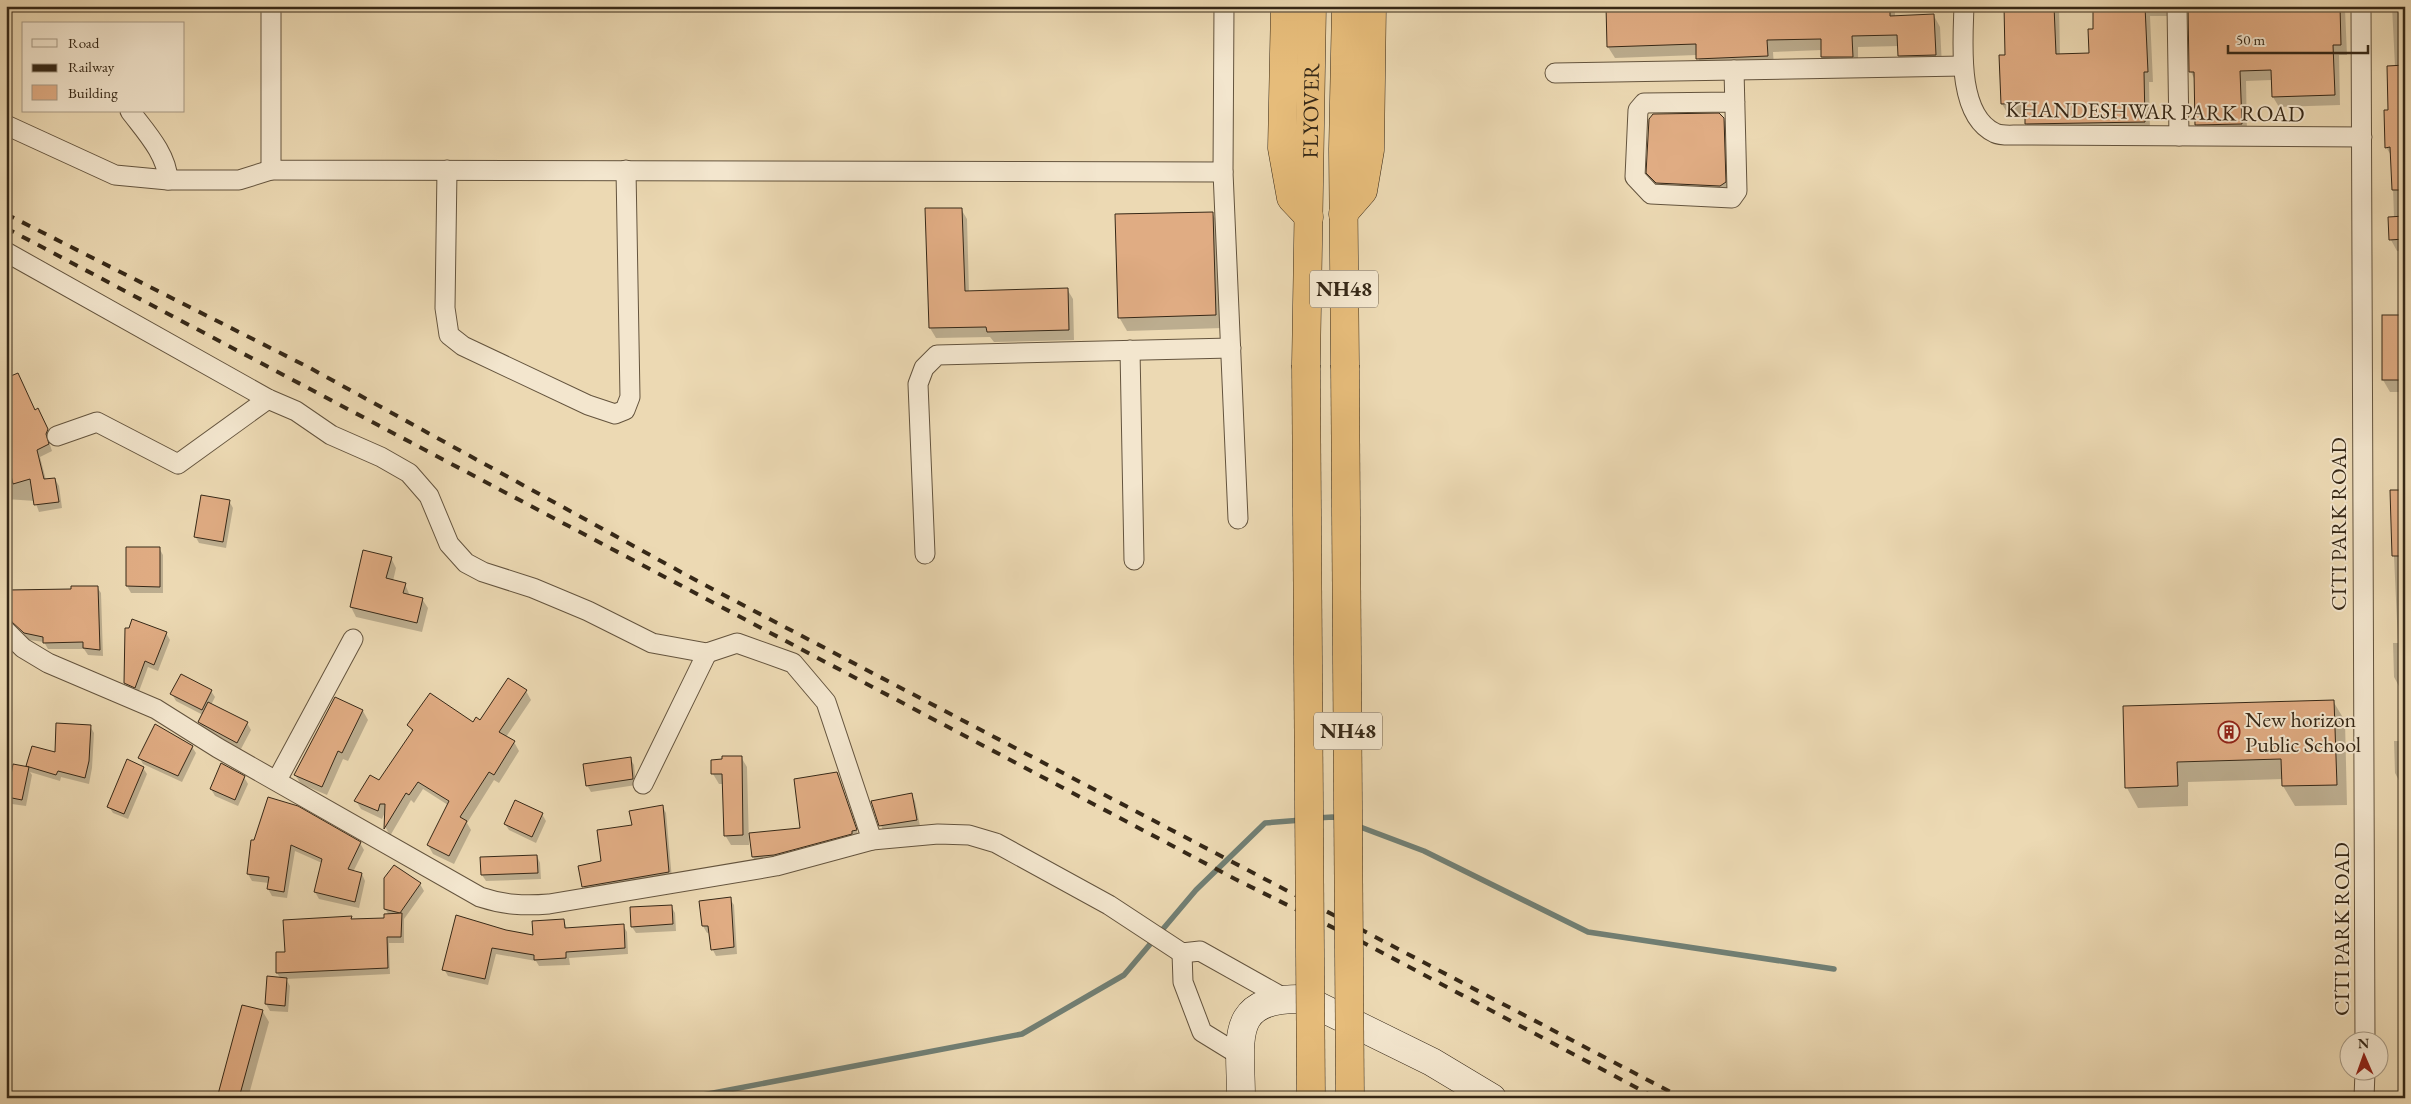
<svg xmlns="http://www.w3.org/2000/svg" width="2411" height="1104" viewBox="0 0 2411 1104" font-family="'EB Garamond',serif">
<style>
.shadow{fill:#0003}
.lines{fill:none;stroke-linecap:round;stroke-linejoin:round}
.stream{stroke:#717f74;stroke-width:5.5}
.building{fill:#e0ac83;stroke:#362817}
.street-casing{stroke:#64543e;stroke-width:21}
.secondary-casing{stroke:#362817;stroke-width:29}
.highway-casing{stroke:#362817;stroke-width:29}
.street{stroke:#f3e6ce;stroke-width:19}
.secondary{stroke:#f3e6ce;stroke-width:28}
.highway{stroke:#e6bc7a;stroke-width:28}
.rail{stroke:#362817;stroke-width:4;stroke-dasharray:9 9;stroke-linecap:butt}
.highway-bridge-casing{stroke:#362817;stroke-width:29;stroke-linecap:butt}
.highway-bridge{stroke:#e6bc7a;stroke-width:28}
.labels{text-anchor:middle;stroke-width:4;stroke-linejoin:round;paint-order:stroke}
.shield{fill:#f3e6ce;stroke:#6f614e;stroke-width:1}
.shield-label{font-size:21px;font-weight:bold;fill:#362817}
.street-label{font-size:22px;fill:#362817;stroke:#f3e6ce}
.poi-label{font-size:22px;fill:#362817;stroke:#f3e6ce;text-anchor:start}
</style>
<rect width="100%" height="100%" fill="#ecd9b3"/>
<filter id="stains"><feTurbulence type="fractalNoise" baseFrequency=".004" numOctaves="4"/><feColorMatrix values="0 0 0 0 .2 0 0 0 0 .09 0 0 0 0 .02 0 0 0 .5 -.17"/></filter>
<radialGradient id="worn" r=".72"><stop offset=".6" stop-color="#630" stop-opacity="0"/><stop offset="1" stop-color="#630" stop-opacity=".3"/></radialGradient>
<!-- shadow -->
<g class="shadow">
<polygon points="1855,6 1895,6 1895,17 1934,16 1940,27 1942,66 1906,67 1899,56 1899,46 1858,47 1858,68 1829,68 1822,57 1822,50 1773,52 1774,67 1704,70 1697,55 1615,58 1608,47"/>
<polygon points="2005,6 2059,6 2060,55 2090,54 2094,30 2094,6 2172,6 2171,16 2150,16 2153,82 2149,82 2150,132 2032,134 2026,123 2026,114 2008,114 2002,104 2007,56"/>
<polygon points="2210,6 2360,6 2359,9 2345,9 2347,55 2339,55 2340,105 2279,107 2273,97 2272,80 2246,81 2247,134 2202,135 2196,124 2195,80 2191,72 2190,22"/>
<polygon points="2392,6 2405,6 2405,251 2397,251 2391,240 2394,218 2392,157 2386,147 2395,67"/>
<polygon points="1723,118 1731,133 1729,200 1656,187 1648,172"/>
<polygon points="961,209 967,219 969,292 1067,289 1073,299 1074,340 994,342 990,337 936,338 930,328"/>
<polygon points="1212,213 1220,227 1223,328 1127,331 1119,317"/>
<polygon points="2405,316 2405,392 2390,392 2383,380"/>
<polygon points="6,380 42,416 52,437 49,442 52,451 40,457 46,480 55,479 59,486 62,508 39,512 35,501 6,499"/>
<polygon points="2391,491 2405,491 2405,688 2400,688 2394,677 2393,643 2398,643"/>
<polygon points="229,501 233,508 226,548 199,543 195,536"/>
<polygon points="128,548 159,548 163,555 163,593 131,593 127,586"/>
<polygon points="391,558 396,568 393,581 405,584 410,596 422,599 428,608 422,632 356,617 351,607"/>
<polygon points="97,587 101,593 103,656 88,655 84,649 48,649 44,642 29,640 13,621 72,590"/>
<polygon points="166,633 170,640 158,671 148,667 138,694 129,690 125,683"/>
<polygon points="6,659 10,665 9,670 6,670"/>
<polygon points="211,691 215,697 211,705 247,723 251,730 241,749 203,729 199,722 203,715 176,701 172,694"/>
<polygon points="526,691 531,700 506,737 514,742 519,751 499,783 494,780 467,823 471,830 454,864 433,854 428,845 448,805 423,789 414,803 411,800 390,836 386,828 386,810 382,819 361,809 356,801 379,782 413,733 409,726 481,722"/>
<polygon points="336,698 363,711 368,720 348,761 343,759 327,795 301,784 295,775"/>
<polygon points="2333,701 2345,721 2347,805 2295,806 2283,786 2283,779 2188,782 2188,806 2138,808 2127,788 2124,707"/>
<polygon points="90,726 94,733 92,768 89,784 61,777 60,781 30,772 32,775 26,806 12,804 8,797 14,766 29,769 27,766 56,754"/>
<polygon points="2394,741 2405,741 2405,784 2401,784 2395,773"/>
<polygon points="192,747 196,753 182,782 143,764 139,757"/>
<polygon points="741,757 747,767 749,845 731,845 725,835 724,784 719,784 713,774"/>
<polygon points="630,758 634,765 636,785 591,792 587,785"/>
<polygon points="143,768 147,774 128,819 113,813 109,807"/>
<polygon points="837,773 859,837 756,863 753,857 802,829"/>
<polygon points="244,777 248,784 238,806 215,796 211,789"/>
<polygon points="911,795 915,801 920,826 884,833 872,802"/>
<polygon points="662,806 666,813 672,879 588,893 584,887 634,826"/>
<polygon points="542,814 546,821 536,843 509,830 505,824"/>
<polygon points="252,841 360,843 364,850 353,872 362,874 365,881 359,908 319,899 315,892 322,863 295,851 287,898 272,896 268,889 269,883 252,881 248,874"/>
<polygon points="537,856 540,863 541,879 486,881 482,875"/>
<polygon points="394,866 420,884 424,891 404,919 404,943 389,943 390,974 286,979 290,986 288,1012 270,1011 266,1004 268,978 281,979 277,973 287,954 351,917 352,920 385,919 389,915 385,909"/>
<polygon points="730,899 734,905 737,954 716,956 713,950 711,932 707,933 703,926"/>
<polygon points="671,906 675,913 676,931 636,933 632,927"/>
<polygon points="564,920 567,929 623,925 627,932 628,954 569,958 570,965 539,966 536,961 496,954 488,985 448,976 444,969 506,931 534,936"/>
<polygon points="243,1006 263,1012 269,1022 248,1098 219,1098"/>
</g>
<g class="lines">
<!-- stream -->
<g class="stream">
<polyline points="1316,818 1333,817 1341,820"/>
<polyline points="1355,825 1424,851 1588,932 1834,969"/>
<polyline points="687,1098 1022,1034 1124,975 1196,890 1265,823 1302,820"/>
</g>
</g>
<!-- building -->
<g class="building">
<polygon points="1606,6 1890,6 1890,16 1934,14 1936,55 1898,56 1897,35 1852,36 1853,57 1821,57 1821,39 1767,40 1768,56 1696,59 1696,44 1607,47"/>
<polygon points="2004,6 2054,6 2056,54 2089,53 2088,29 2093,29 2093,6 2145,6 2148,72 2144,72 2145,122 2025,124 2025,103 2001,104 1999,55 2005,55"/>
<polygon points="2188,6 2259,6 2259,9 2340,6 2341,45 2333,45 2335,95 2272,97 2271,70 2240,71 2242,124 2195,125 2194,72 2189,72"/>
<polygon points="2405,65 2405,190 2392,190 2390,147 2385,148 2384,110 2388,110 2387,66"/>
<polygon points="1719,113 1724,118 1726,182 1720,186 1656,183 1646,173 1649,119 1653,114"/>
<polygon points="925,208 962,208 965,291 1068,288 1069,330 987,332 986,327 929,328"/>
<polygon points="1213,212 1216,315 1118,318 1115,214"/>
<polygon points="2405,216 2405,239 2389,240 2388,217"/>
<rect x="2382" y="315" width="23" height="65"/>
<polygon points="18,373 35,410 38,408 48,429 46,434 49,444 37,450 44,479 55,478 59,502 34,505 30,479 13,484 6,456 6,378"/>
<polygon points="2390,490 2405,490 2405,556 2392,556"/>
<polygon points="201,495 230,500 223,542 194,537"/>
<polygon points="126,547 160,547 160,587 126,586"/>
<polygon points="363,550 392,557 386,578 406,583 403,593 423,598 417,623 350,607"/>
<polygon points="71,586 98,586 100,650 83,648 83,642 43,643 43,637 24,633 12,622 8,613 8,590 71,589"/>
<polygon points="132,619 167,632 154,665 145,661 135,688 124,683 125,628 129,628"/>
<polygon points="181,674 212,690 202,710 170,694"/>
<polygon points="508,678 527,690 499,732 515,741 494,775 489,772 460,817 467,821 449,856 427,845 449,801 418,782 409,795 406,793 384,829 385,804 380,804 378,811 354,801 370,775 379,780 413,730 407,725 430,693 473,722 476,717 480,720"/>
<polygon points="335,697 363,710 342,753 338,751 322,787 294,775"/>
<polygon points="2334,700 2337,785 2282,786 2281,759 2177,762 2178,786 2125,788 2123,706"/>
<polygon points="208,702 248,722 237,743 198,722"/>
<polygon points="56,723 91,725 89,761 85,778 58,771 56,775 26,766 32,746 55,752"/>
<polygon points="155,724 193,746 178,776 138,758"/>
<polygon points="722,756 742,756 743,835 724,836 722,774 711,774 711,760 722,759"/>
<polygon points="631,757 633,779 586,786 583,764"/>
<polygon points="127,759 144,767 124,814 107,807"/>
<polygon points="221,763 245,776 235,800 210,789"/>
<polygon points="13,764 29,767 22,800 7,797"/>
<polygon points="837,772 857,830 852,831 852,834 774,855 752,857 749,833 800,828 794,779"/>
<polygon points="912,793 917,820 879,826 871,801"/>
<polygon points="268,797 298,806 361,842 348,869 362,873 355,902 314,892 322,859 291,845 284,892 267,889 269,877 247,874 251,840 254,840"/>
<polygon points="515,800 543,813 532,837 504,824"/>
<polygon points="663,805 669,872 582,887 578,866 601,861 597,830 632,825 629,811"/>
<polygon points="537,855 538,873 481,875 480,857"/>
<polygon points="394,865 421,883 400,913 384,909 384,878"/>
<polygon points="731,897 734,947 711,950 708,926 702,926 699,901"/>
<polygon points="672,905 673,924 631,927 630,907"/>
<polygon points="402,913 401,937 387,937 388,968 276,973 276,952 285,952 283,920 352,916 351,919 384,918 384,914"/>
<polygon points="456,915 506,930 533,935 532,921 564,919 565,928 624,924 625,948 566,952 566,958 534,960 534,955 492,948 485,979 442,970"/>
<polygon points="267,976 287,978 285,1006 265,1004"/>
<polygon points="242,1005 263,1010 239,1098 217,1098"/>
</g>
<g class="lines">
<!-- street casing -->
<g class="street-casing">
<g id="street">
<polyline points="271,6 271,170 1223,172 1224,6"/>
<path d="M1964,6c-1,35 -8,109 31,127 6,3 16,2 23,2l344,2"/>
<polyline points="2177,6 2179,136"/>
<polyline points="2361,6 2365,1042"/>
<polyline points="1734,70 1737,191 1732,198 1651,194 1635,177 1638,110 1644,103 1735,102"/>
<polyline points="1555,73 1963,66"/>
<path d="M130,111c15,20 37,43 38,69"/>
<polyline points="6,125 115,175 168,180 239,180 271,170"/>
<polyline points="447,170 445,308 449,335 463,346 588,405 615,414 625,410 630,397 626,170"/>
<polyline points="1223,172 1238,519"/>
<polyline points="6,252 268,399 296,411 331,435 381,457 409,473 429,496 449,544 466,563 483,572 533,588 588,611 652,643 707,653 737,643 793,663 826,702 872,840"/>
<polyline points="1130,350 1134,560"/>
<polyline points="57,436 97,422 178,464 268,399"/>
<polyline points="925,554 918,384 924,368 937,355 1231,348"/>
<path d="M6,631l17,17 25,15 108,46 62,39 262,149c24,8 44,9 69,7l227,-38 96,-26 66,-6 31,1 27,8 113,62 73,48 18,-2 84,47"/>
<polyline points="277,780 353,639"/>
<polyline points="643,784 707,653"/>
<polyline points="1182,953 1183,982 1202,1032 1241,1056"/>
<polyline points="2364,1098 2365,1072"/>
</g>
</g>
<!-- secondary casing -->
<g class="secondary-casing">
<path id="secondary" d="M1241,1098c0,-59 -14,-101 63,-99l128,63 60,36"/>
</g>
<!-- highway casing -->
<g class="highway-casing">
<g id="highway">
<polyline points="1285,6 1282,148 1291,198 1309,217"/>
<polyline points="1343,214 1363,191 1370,150 1372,6"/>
<path id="s1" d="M1306,365l6,-359"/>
<polyline points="1345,365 1343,149 1346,6"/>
</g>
</g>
<!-- street -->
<use href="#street" class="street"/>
<!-- secondary -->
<use href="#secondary" class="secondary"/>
<!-- highway -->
<use href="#highway" class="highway"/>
<!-- rail -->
<g class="rail">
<polyline points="6,214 310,368 701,583 1682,1098"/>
<polyline points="6,228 1235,879 1364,943 1656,1098"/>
</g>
<!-- highway-bridge casing -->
<g class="highway-bridge-casing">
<g id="highway-bridge">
<polyline points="1306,365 1311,1098"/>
<polyline points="1345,365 1350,1098"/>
</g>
</g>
<!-- highway-bridge -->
<use href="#highway-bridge" class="highway-bridge"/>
</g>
<!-- icons -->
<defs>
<g id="building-ring" transform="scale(1.125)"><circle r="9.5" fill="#f3e6ce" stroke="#8f2418" stroke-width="1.5"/><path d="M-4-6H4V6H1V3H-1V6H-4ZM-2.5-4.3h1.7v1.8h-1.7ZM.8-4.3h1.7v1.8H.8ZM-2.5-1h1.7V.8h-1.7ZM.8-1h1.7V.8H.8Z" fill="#8f2418"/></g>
</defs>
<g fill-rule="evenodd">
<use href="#building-ring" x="2229" y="732"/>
</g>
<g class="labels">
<!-- shield labels -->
<g class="shield">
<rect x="1310" y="270.5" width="68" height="37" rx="4"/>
<rect x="1314" y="712.5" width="68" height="37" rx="4"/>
</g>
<g class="shield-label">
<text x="1344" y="296">NH48</text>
<text x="1348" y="738">NH48</text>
</g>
<!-- street labels -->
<g class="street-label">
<text dy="8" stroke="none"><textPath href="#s1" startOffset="254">FLYOVER</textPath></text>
<text transform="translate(2155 111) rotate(1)" y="8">KHANDESHWAR PARK ROAD</text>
<text transform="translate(2338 524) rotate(-90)" y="8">CITI PARK ROAD</text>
<text transform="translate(2341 929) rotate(-90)" y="8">CITI PARK ROAD</text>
</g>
<!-- poi labels -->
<g class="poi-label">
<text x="2245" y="727">New horizon<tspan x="2245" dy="25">Public School</tspan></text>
</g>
</g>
<!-- margin -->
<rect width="2411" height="1104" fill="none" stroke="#ecd9b3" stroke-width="25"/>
<rect x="8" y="8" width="2396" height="1089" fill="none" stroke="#362817" stroke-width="2.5"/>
<rect x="12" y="12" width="2386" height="1079" fill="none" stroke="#362817"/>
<!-- legend -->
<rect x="22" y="22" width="162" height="90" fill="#f3e6ce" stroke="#a79a85"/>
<rect x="32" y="39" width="25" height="8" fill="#f3e6ce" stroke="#a79a85"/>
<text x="68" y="48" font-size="15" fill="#362817">Road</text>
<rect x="32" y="64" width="25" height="8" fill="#362817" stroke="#a79a85"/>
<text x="68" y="72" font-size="15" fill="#362817">Railway</text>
<rect x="32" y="85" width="25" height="15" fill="#e0ac83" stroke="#a79a85"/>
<text x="68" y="98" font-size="15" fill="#362817">Building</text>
<!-- north arrow -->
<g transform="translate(2364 1056) rotate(358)"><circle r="24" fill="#f3e6ce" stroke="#a79a85"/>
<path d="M0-4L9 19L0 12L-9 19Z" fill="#8f2418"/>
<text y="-8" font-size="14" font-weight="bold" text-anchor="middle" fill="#362817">N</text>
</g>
<!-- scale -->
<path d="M2228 45v8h140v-8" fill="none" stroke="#362817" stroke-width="2.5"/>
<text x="2236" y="45" font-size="15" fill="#362817" stroke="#f3e6ce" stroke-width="4" paint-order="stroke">50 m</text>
<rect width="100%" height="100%" filter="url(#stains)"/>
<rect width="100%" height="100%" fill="url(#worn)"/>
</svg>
